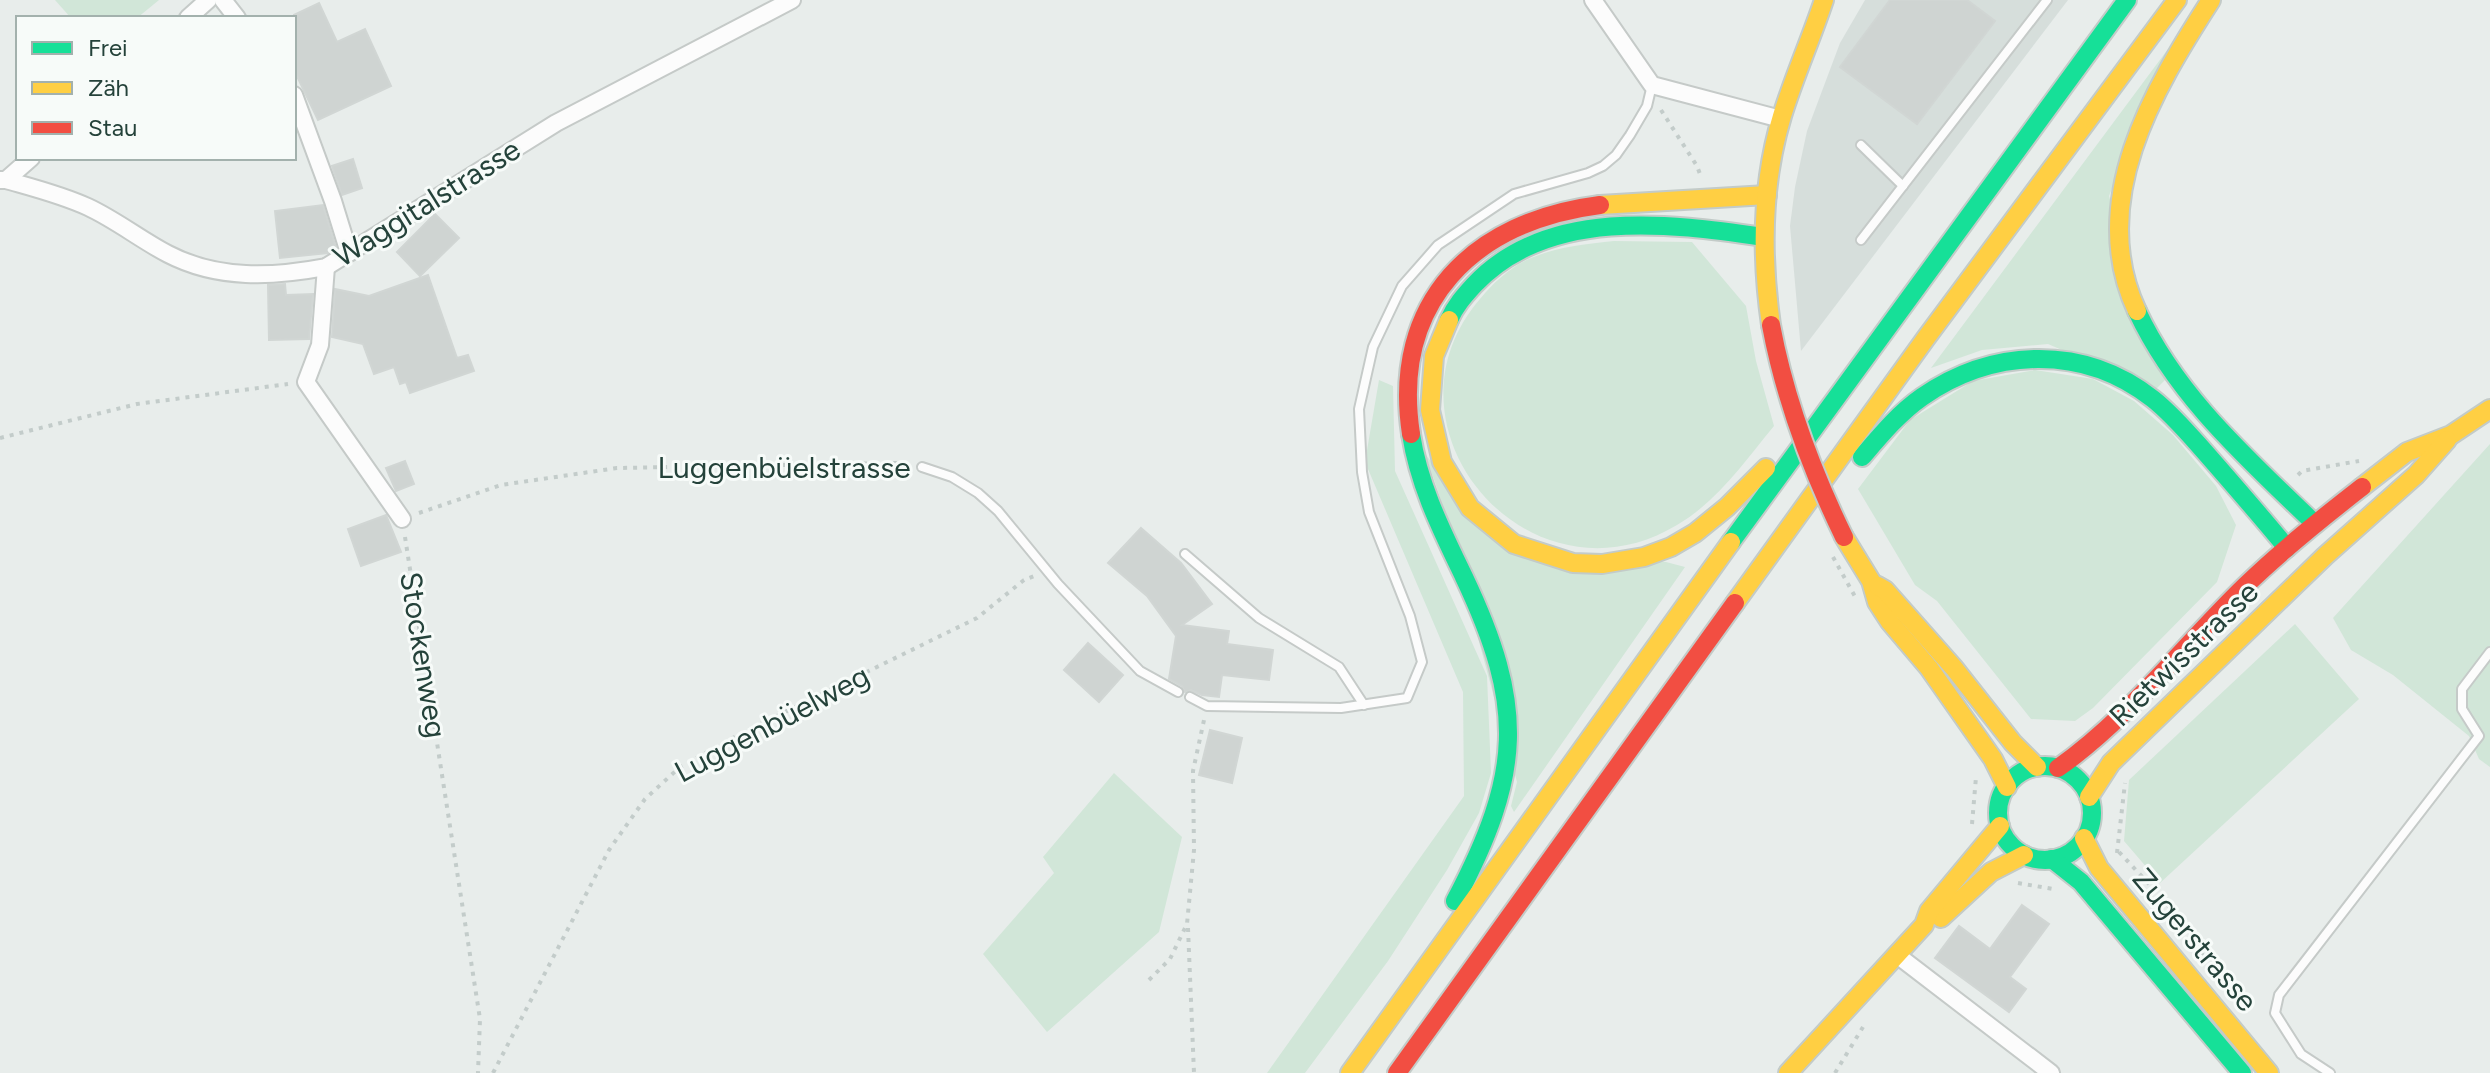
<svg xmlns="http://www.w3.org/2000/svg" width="2490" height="1073" viewBox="0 0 2490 1073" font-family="Figtree,sans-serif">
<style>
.built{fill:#d6dedb}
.green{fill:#d1e6d8}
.building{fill:#cfd4d2;stroke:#d1d6d4;stroke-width:2}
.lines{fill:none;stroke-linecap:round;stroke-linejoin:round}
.lane-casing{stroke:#c5cac8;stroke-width:12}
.street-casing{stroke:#c5cac8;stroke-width:20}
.fast-casing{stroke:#c3cbc8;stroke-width:22}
.slow-casing{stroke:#c3cbc8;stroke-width:22}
.jam-casing{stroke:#c3cbc8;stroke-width:22}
.path{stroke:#c3ccca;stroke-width:4;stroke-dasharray:4 6;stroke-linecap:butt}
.lane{stroke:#fcfcfc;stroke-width:8}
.street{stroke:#fcfcfc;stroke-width:16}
.fast{stroke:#16e098;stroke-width:18}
.slow{stroke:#ffcf43;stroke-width:18}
.jam{stroke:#f24e42;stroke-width:18}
.jam-bridge-casing{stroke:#c3cbc8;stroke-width:22;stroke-linecap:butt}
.path-bridge{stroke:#c3ccca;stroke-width:4;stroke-dasharray:4 6;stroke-linecap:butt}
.jam-bridge{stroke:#f24e42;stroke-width:18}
.labels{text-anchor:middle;stroke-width:6;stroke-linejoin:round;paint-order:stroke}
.street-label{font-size:30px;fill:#24423a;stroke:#f7fbf9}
</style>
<rect width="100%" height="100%" fill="#e8edeb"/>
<!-- built -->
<polygon class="built" points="1865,0 2068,0 1801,351 1790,226 1795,187 1807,131 1840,43"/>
<!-- green -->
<g class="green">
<polygon points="55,0 159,0 137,18 71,18"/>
<polygon points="2168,49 2109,196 2165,380 2155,390 2048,344 1982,350 1931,368"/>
<path d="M1614,241l78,1 54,64 10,55 18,65c-30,36 -56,75 -97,99 -148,89 -307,-98 -197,-226 13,-16 31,-33 51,-41 26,-11 55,-14 83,-17z"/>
<polygon points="2035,370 2093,379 2134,401 2173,435 2216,486 2236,525 2217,582 2093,708 2075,721 2031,719 1937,601 1915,585 1858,489 1910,420 1973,381"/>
<polygon points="1379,380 1393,386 1395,471 1487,676 1491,773 1479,813 1447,870 1388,961 1305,1073 1267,1073 1464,796 1463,692 1365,462"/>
<polygon points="2490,444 2490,767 2479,759 2469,736 2393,675 2351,650 2333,618"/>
<polygon points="1425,454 1503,549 1666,562 1685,567 1514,812 1511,806 1517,782 1439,494"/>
<polygon points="2295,624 2359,699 2160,883 2124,841 2129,780"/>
<polygon points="1114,773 1182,837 1159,932 1047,1032 983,954 1054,873 1043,857"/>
</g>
<!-- building -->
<g class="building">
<polygon points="1890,0 1967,0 1995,21 1917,124 1840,67"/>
<polygon points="319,3 337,42 365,29 391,86 318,120 294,70 294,15"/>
<polygon points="353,159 362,188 342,195 332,166"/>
<polygon points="323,205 336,248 328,253 280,258 275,211"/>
<polygon points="435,214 459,238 420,276 397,252"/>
<polygon points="428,275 457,358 468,355 474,371 410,393 406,382 400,384 394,367 374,374 363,344 332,337 335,289 369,296"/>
<polygon points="285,284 286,295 313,294 309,339 269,340 268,285"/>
<polygon points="405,461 414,484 396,491 386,468"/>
<polygon points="386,515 401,552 361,566 348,529"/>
<polygon points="1141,528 1181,563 1212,604 1182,625 1229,631 1227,644 1273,650 1269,680 1222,675 1219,697 1202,695 1191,690 1185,692 1182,686 1169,679 1176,636 1147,596 1108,563"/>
<polygon points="1088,643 1123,675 1099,702 1064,670"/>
<polygon points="1210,730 1242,738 1232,783 1199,775"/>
<polygon points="2022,905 2049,924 2010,977 2026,989 2009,1012 1935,958 1959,926 1990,949"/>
</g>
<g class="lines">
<!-- lane casing -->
<g class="lane-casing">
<g id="lane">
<polyline points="1861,145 1903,186"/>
<polyline points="1861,240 2047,0"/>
<polyline points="922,467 952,477 978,493 998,511 1058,584 1140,671 1178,692"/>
<polyline points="1185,554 1259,618 1339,667 1364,705"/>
<polyline points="1190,697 1207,706 1341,708 1407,698 1422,662 1410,616 1369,512 1362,472 1359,409 1373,347 1402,286 1438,245 1514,194 1588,173 1603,166 1616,155 1630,135 1647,106 1652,85"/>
<polyline points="2330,1073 2301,1054 2275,1013 2279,995 2479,736 2462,709 2462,689 2490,652"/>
</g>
</g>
<!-- street casing -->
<g class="street-casing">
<g id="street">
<polyline points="223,0 237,18"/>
<polyline points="1593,0 1652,85 1781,119"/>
<polyline points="188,18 208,0"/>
<polyline points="294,95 333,201 349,253"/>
<path d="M0,180h6c28,8 56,15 82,27 28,13 53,33 80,47 50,26 105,23 158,13l230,-144 236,-123"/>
<polyline points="6,180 31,158"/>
<polyline points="326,267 320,345 306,382 402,519"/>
<polyline points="1897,955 2051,1073"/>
</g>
</g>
<!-- fast casing -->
<g class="fast-casing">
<g id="fast">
<path d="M2137,311c40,86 111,148 178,213"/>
<path d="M1449,320c6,-14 15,-24 25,-35 73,-78 195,-62 290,-48"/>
<path d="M1411,434c8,52 31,97 53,143 62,131 58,196 -9,324"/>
<path d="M1862,457c18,-21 37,-44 60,-60 71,-49 161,-53 231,2 19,15 35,34 51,52 28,32 56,64 83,97"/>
<polyline points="1731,542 2127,0"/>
<circle cx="2045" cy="813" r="47"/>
<polyline points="2052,859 2081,882 2242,1073"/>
</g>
</g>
<!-- slow casing -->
<g class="slow-casing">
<g id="slow">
<polyline points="1600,205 1767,195"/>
<path d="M2137,311c-51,-109 16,-221 74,-311"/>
<polyline points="1449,320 1434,356 1430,410 1442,462 1470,508 1514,544 1573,563 1602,564 1644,557 1671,547 1695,533 1727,507 1766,468"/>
<path d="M1771,325c-10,-70 -10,-140 11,-209 12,-39 29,-77 42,-116"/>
<polyline points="2362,487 2407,452 2451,435 2490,409"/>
<polyline points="1844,537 1871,581 1877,602 1890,622 1929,668 1993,759 2007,787"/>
<polyline points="1878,586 1885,590 1954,668 2013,743 2037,767"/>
<polyline points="1735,603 1926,338 2177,0"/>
<polyline points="2089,797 2111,763 2325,556 2416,475 2447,440"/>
<polyline points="2084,838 2099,868 2269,1073"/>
<polyline points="1941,918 1991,872 2024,855"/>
<polyline points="1350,1073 1731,542"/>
<polyline points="1788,1073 1924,925 1929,911 2000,826"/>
</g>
</g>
<!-- jam casing -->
<g class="jam-casing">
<g id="jam">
<path d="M1411,434c-20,-132 62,-213 189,-229"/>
<path d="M2058,768c71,-50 125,-122 187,-182 37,-36 77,-68 117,-99"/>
<polyline points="1397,1073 1735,603"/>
</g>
</g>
<!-- path -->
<g class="path">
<polyline points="1661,110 1697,166 1700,174"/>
<polyline points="0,438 137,404 288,384"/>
<polyline points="2298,475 2302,471 2359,461"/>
<polyline points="419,513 501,485 617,468 895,463 909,465"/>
<polyline points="405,537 480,1019 478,1073"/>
<polyline points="1972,824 1976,777"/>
<polyline points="2119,852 2165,901 2204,957"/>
<polyline points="2117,853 2125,783"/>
<polyline points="2018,883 2053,889"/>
<polyline points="1188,928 1194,1073"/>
<polyline points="1149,980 1170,959 1187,924 1194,850 1193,771 1204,720"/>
<polyline points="493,1073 609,850 645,799 680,767 740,734 977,618 1024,580 1034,576"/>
<polyline points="1835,1073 1863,1027"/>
</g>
<!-- lane -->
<use href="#lane" class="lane"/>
<!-- street -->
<use href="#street" class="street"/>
<!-- fast -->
<use href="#fast" class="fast"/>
<!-- slow -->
<use href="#slow" class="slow"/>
<!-- jam -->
<use href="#jam" class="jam"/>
<!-- jam-bridge casing -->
<g class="jam-bridge-casing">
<path id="jam-bridge" d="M1771,325c14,75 40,144 73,212"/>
</g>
<!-- path-bridge -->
<polyline class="path-bridge" points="1833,557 1857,600"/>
<!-- jam-bridge -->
<use href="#jam-bridge" class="jam-bridge"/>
</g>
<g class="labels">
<!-- street labels -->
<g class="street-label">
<text transform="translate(427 203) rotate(-32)" y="10">Waggitalstrasse</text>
<text x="784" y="478">Luggenbüelstrasse</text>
<text transform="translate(2184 654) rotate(-44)" y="10">Rietwisstrasse</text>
<text transform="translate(423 655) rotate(81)" y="10">Stockenweg</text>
<text transform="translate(772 724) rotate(-28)" y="10">Luggenbüelweg</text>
<text transform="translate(2195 940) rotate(50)" y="10">Zugerstrasse</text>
</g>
</g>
<!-- legend -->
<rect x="16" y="16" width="280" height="144" fill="#f7fbf9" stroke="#a3b1ad" stroke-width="2"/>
<rect x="32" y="42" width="40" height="12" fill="#16e098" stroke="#a3b1ad" stroke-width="2"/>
<text x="88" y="56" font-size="24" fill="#24423a">Frei</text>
<rect x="32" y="82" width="40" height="12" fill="#ffcf43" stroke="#a3b1ad" stroke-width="2"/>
<text x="88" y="96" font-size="24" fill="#24423a">Zäh</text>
<rect x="32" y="122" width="40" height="12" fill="#f24e42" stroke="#a3b1ad" stroke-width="2"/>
<text x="88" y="136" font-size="24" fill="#24423a">Stau</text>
</svg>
